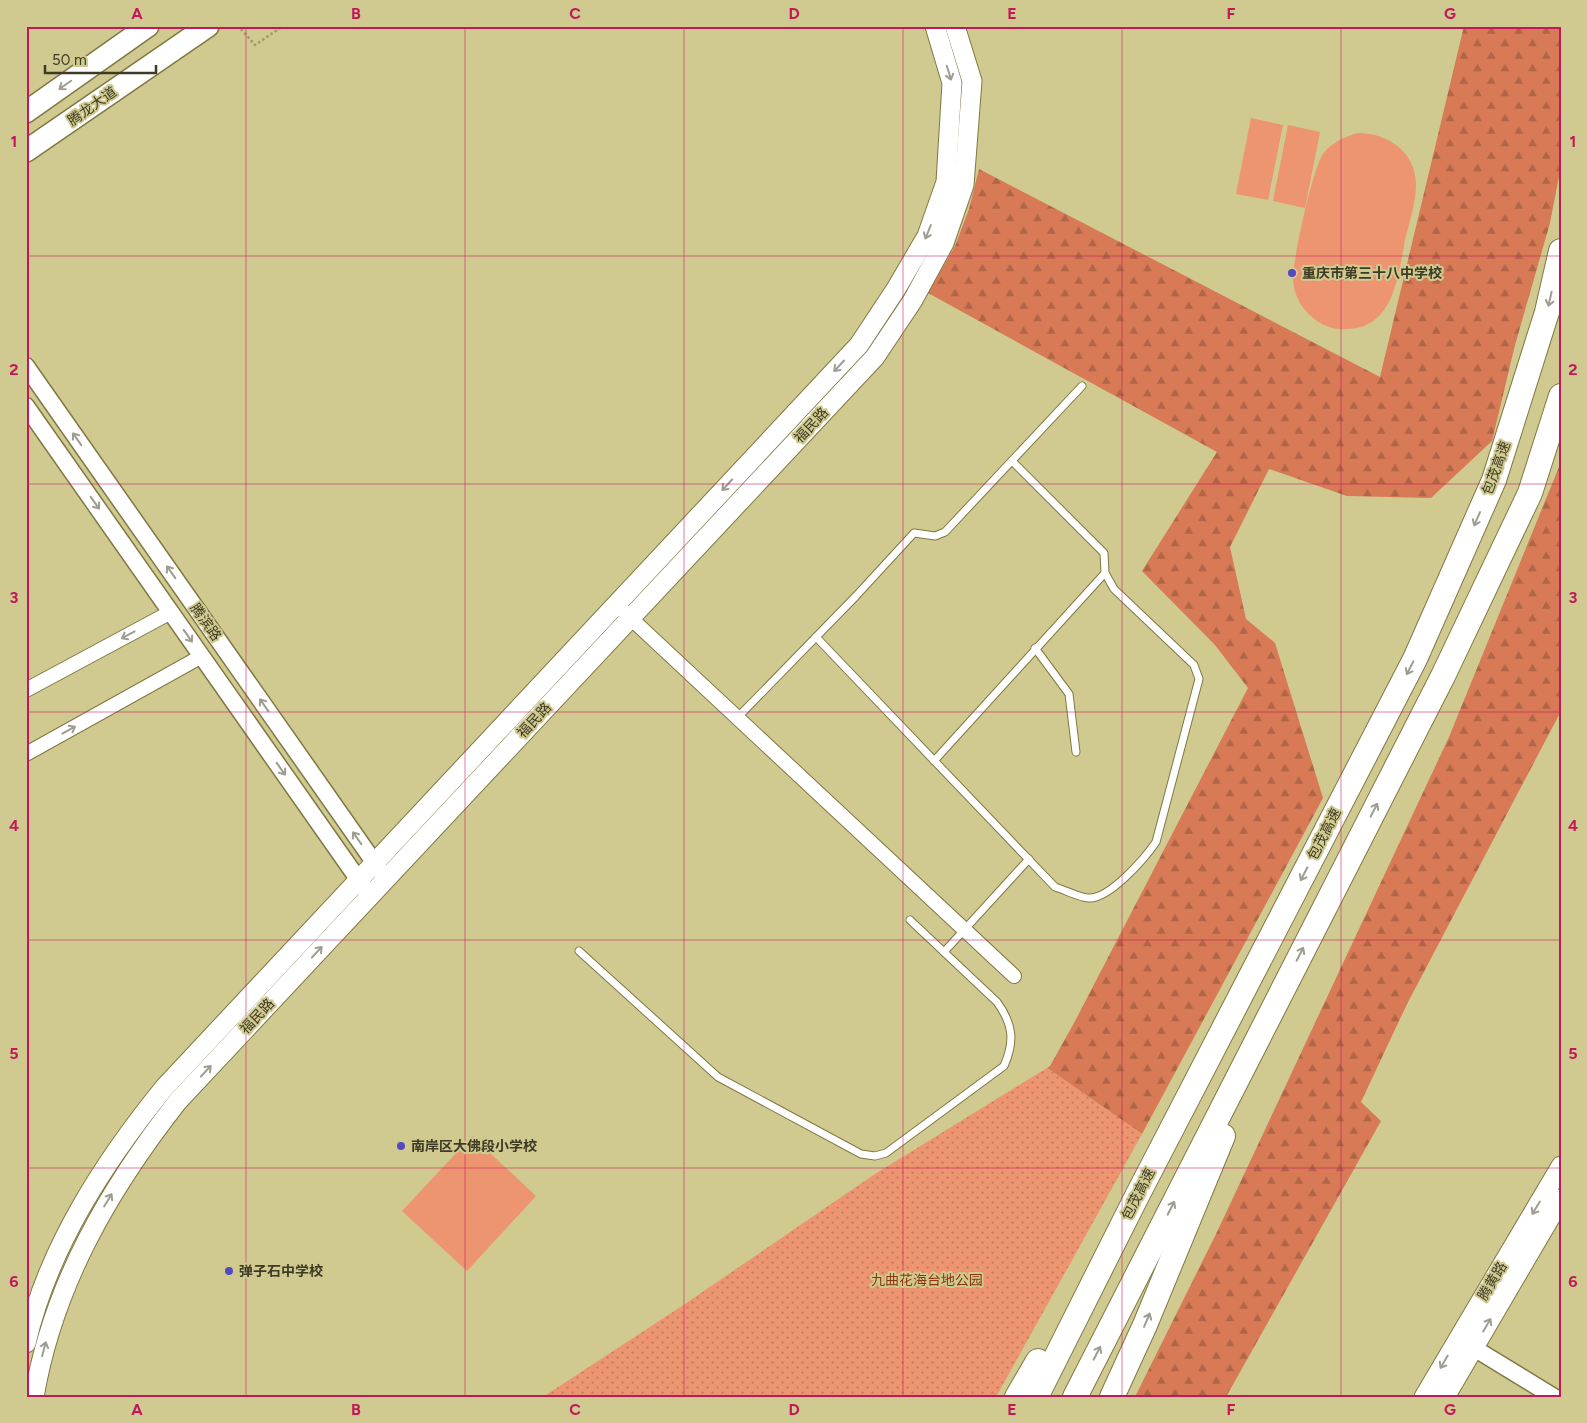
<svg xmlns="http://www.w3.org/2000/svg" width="1587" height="1423" viewBox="0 0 1587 1423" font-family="Figtree,'Noto Sans SC',sans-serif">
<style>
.green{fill:#ed9471}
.forest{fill:url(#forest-firs)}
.park{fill:url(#park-dots)}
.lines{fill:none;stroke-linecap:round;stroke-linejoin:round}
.service-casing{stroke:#807842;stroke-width:9}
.minor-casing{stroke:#807842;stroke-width:16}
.tertiary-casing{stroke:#807842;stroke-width:19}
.secondary-casing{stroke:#807842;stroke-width:21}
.primary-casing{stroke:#807842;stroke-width:24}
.motorway-casing{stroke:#807842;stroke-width:26}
.path{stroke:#9f996c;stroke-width:2.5;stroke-dasharray:2.5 2.5;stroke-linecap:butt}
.service{stroke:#fff;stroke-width:7}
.minor{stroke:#fff;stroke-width:14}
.tertiary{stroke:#fff;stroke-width:16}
.secondary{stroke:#fff;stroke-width:19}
.primary{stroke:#fff;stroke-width:21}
.motorway{stroke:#fff;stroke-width:24}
.oneway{stroke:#9e9d92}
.grid{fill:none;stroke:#c2185b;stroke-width:1;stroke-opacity:0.55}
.poi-dot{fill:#5449c0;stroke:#d0c990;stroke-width:2}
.labels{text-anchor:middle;stroke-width:4;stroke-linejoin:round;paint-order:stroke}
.street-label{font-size:14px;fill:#3e3b24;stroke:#d0c990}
.poi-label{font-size:14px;font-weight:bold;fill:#3e3b24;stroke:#d0c990;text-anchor:start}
.park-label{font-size:14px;fill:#8b360f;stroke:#d0c990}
.neatline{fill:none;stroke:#c2185b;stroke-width:2}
.grid-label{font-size:16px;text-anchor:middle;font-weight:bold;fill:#c2185b}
</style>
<defs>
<pattern id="forest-firs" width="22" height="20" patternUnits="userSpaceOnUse" patternTransform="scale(1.25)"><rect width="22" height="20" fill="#d77a55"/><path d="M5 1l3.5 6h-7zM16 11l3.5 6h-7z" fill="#b06546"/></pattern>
<pattern id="park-dots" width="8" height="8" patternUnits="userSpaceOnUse" patternTransform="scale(1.25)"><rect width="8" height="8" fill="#ed9471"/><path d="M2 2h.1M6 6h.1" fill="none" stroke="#c17a5d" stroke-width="1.8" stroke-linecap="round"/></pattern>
</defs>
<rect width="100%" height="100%" fill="#d0c990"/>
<!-- green -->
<g class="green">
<polygon points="1251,118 1283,125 1268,200 1236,194"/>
<polygon points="1288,125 1320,132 1305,208 1273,201"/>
<path d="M1358,133c30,0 58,19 58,52 0,18 -7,38 -11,55 -7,36 -11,88 -58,89 -13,1 -25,-3 -35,-12 -11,-9 -19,-24 -19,-39 0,-19 20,-111 30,-124 9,-12 21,-17 35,-21z"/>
<polygon points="472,1136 536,1196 467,1271 402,1211"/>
</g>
<!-- forest -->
<g class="forest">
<polygon points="1464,26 1561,26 1561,166 1550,223 1515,345 1492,441 1431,498 1347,496 1269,469 1230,547 1246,619 1275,643 1323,798 1142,1134 1047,1068 1050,1066 1074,1023 1248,688 1215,645 1142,571 1217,452 928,293 955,246 969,209 979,169 1380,377"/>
<polygon points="1561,462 1561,711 1406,1006 1361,1102 1381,1121 1226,1397 1135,1397 1217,1232 1449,737"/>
</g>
<!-- park -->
<polygon class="park" points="1047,1068 1142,1134 996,1397 543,1397 685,1304 875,1174"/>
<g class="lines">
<!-- service casing -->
<g class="service-casing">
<g id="service">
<path d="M816,637l239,250c10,3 23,10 33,11 21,2 57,-40 68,-56l43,-163 -5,-14 -80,-76 -9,-16 -1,-20 -92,-92"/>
<polyline points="1035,648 1069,694 1076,752"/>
<polyline points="738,717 856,596 914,533 935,536 945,532 1082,386"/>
<polyline points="934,761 1105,573"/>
<path d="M579,951l139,126 143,77 14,2 11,-3 118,-87c11,-25 9,-42 -7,-64l-87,-82"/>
<polyline points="944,952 1029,859"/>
</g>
</g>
<!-- minor casing -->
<g class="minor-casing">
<g id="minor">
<polyline points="623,611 1014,976"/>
<polyline points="26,690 171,612"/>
<polyline points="26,754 202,656"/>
</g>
</g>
<!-- tertiary casing -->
<g class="tertiary-casing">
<g id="tertiary">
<polyline points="26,366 381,872"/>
<polyline points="26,406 365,889"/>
<polyline points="1464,1342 1554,1397"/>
</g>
</g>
<!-- secondary casing -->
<g class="secondary-casing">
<g id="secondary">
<path d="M26,1343c22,-95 78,-181 138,-255l695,-743 37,-56 31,-53 19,-54 6,-99 -17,-57"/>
<path d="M34,1397c19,-112 75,-208 144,-296l697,-744 38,-57 31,-57 20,-58 8,-104 -17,-55"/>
<polyline points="1424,1397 1561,1166"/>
<polyline points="1445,1397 1561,1199"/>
</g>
</g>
<!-- primary casing -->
<g class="primary-casing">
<g id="primary">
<polyline points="26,112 148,26"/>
<polyline points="26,151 208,26"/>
</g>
</g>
<!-- motorway casing -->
<g class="motorway-casing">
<g id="motorway">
<polyline points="1017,1397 1038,1361"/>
<polyline points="1036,1397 1137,1196 1415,659 1494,480 1547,312 1561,251"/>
<polyline points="1075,1397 1443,676 1530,493 1561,396"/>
<polyline points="1112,1397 1145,1325 1223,1136"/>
</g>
</g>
<!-- path -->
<polyline class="path" points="241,29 255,45 283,26"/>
<!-- service -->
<use href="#service" class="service"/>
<!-- minor -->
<use href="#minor" class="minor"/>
<!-- tertiary -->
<use href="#tertiary" class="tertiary"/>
<!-- secondary -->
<use href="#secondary" class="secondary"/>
<!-- primary -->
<use href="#primary" class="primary"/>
<!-- motorway -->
<use href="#motorway" class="motorway"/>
</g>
<!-- one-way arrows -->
<defs><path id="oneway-shaft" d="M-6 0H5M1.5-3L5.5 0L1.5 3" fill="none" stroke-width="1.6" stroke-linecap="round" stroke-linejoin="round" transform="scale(1.25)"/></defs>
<g class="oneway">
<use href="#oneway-shaft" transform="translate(949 73) rotate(73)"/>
<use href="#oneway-shaft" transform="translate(65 85) rotate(145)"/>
<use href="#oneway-shaft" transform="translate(928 232) rotate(112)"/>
<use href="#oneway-shaft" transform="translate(1550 299) rotate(103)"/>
<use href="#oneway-shaft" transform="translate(839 366) rotate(133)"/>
<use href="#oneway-shaft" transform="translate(77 439) rotate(-125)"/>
<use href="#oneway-shaft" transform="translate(727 485) rotate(133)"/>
<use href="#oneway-shaft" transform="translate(95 503) rotate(55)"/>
<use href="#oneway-shaft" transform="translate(1477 519) rotate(114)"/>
<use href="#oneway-shaft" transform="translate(171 572) rotate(-125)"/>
<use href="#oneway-shaft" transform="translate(128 635) rotate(152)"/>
<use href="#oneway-shaft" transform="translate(188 636) rotate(55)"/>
<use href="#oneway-shaft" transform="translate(1410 668) rotate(117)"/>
<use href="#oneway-shaft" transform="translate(264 705) rotate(-125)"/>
<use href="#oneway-shaft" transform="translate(69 730) rotate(-29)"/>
<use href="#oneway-shaft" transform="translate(281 769) rotate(55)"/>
<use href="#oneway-shaft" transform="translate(1374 810) rotate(-63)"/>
<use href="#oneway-shaft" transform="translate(357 838) rotate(-125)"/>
<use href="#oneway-shaft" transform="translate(1304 874) rotate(117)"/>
<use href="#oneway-shaft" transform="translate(317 952) rotate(-47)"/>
<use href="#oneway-shaft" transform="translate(1300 954) rotate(-63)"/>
<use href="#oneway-shaft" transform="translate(206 1071) rotate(-47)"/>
<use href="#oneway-shaft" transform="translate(108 1200) rotate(-59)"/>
<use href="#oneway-shaft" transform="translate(1171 1208) rotate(-63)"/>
<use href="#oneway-shaft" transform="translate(1536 1208) rotate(121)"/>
<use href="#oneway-shaft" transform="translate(1147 1320) rotate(-67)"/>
<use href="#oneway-shaft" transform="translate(1487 1325) rotate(-60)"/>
<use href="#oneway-shaft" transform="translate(44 1349) rotate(-75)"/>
<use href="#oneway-shaft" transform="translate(1097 1353) rotate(-63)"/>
<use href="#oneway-shaft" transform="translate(1444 1362) rotate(120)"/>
</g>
<!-- grid -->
<path class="grid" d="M246,26v1371M465,26v1371M684,26v1371M903,26v1371M1122,26v1371M1341,26v1371M26,256h1535M26,484h1535M26,712h1535M26,940h1535M26,1168h1535"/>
<!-- markers -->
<g class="poi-dot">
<circle cx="1292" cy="273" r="5"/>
<circle cx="401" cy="1146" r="5"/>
<circle cx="229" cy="1271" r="5"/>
</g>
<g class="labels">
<!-- street labels -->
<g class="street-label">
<text transform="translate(92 106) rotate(-35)" y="5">腾龙大道</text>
<text transform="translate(811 425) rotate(-47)" y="5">福民路</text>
<text transform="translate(1496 468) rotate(-70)" y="5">包茂高速</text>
<text transform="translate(206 622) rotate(55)" y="5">腾滨路</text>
<text transform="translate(534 720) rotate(-47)" y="5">福民路</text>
<text transform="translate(1324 834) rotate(-63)" y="5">包茂高速</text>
<text transform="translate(257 1016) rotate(-47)" y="5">福民路</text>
<text transform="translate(1138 1194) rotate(-63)" y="5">包茂高速</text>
<text transform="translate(1492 1281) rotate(-59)" y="5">腾黄路</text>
</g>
<!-- poi labels -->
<g class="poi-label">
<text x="1302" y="278">重庆市第三十八中学校</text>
<text x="411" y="1151">南岸区大佛段小学校</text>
<text x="239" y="1276">弹子石中学校</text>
</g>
<!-- park labels -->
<g class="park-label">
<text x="927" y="1285">九曲花海台地公园</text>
</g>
</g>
<!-- border -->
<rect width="1587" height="1423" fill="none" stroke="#d0c990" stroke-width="55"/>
<!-- scale -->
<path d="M45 65v8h111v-8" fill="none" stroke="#3e3b24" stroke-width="2.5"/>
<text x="52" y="65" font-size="15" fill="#3e3b24" stroke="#d0c990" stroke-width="4" paint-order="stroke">50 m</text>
<rect x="28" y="28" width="1532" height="1368" class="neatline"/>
<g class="grid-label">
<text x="137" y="19">A</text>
<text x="356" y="19">B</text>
<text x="575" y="19">C</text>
<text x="794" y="19">D</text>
<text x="1012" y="19">E</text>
<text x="1231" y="19">F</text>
<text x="1450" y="19">G</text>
<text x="14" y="147">1</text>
<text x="1573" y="147">1</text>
<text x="14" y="375">2</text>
<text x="1573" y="375">2</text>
<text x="14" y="603">3</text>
<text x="1573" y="603">3</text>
<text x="14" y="831">4</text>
<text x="1573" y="831">4</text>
<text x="14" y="1059">5</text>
<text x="1573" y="1059">5</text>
<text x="14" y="1287">6</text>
<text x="1573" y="1287">6</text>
<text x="137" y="1415">A</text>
<text x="356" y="1415">B</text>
<text x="575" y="1415">C</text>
<text x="794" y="1415">D</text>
<text x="1012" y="1415">E</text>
<text x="1231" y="1415">F</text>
<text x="1450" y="1415">G</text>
</g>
</svg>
